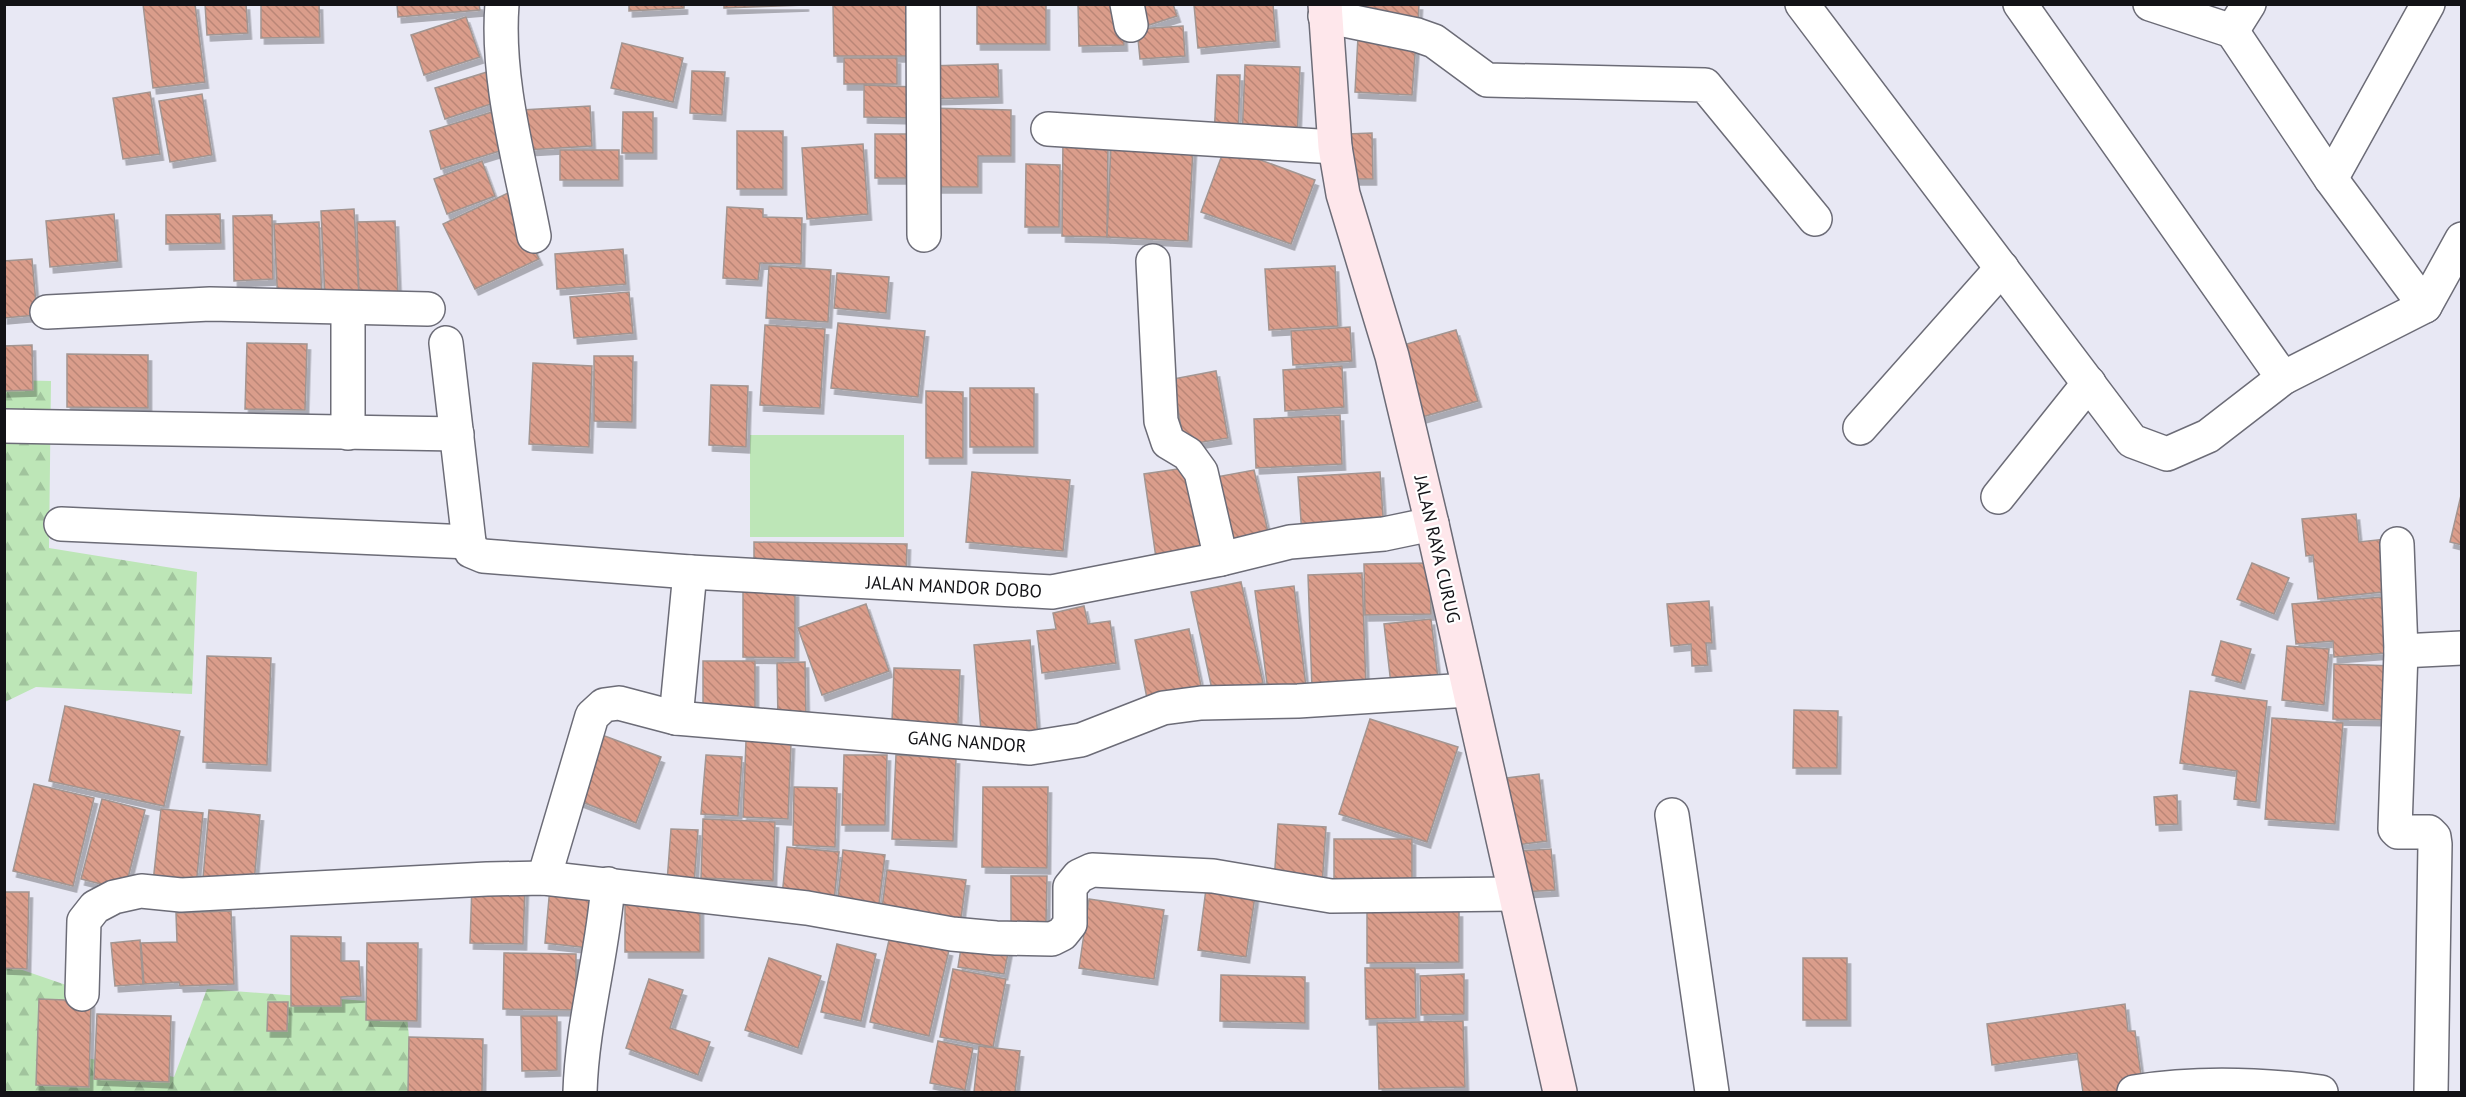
<svg xmlns="http://www.w3.org/2000/svg" width="2466" height="1097" viewBox="0 0 2466 1097" font-family="'PT Sans',sans-serif">
<style>
.forest{fill:url(#forest-firs)}
.pitch{fill:#bde6b7}
.building{fill:url(#building-back-hatch);stroke:#a29591;stroke-width:1.5;filter:url(#shadow)}
.lines{fill:none;stroke-linecap:round;stroke-linejoin:round}
.street-casing{stroke:#6c6c77;stroke-width:36}
.secondary-casing{stroke:#6c6c77;stroke-width:36}
.street{stroke:#fff;stroke-width:33}
.secondary{stroke:#fee7eb;stroke-width:33}
.labels{text-anchor:middle;stroke-width:4.5;stroke-linejoin:round;paint-order:stroke}
.street-label{font-size:18px;fill:#121216;stroke:#fff}
</style>
<defs>
<pattern id="forest-firs" width="22" height="20" patternUnits="userSpaceOnUse" patternTransform="scale(1.5)"><rect width="22" height="20" fill="#bde6b7"/><path d="M5 1l3.5 6h-7zM16 11l3.5 6h-7z" fill="#a1c49d"/></pattern>
<pattern id="building-back-hatch" width="6" height="6" patternUnits="userSpaceOnUse" patternTransform="scale(1.5)"><rect width="6" height="6" fill="#da9d8b"/><path d="M-1 5l2 2M0 0l6 6M5-1l2 2" fill="none" stroke="#ba8677"/></pattern>
<filter id="shadow"><feDropShadow dx="3.5" dy="6" stdDeviation="0" flood-color="#0004"/></filter>
</defs>
<rect width="100%" height="100%" fill="#e8e8f4"/>
<!-- forest -->
<g class="forest">
<polygon points="5,380 51,381 49,548 197,572 192,694 36,687 5,702"/>
<polygon points="5,964 69,986 60,1052 174,1077 207,989 406,1004 414,1092 5,1092"/>
</g>
<!-- pitch -->
<rect class="pitch" x="750" y="435" width="154" height="102"/>
<!-- building -->
<g class="building">
<polygon points="143,4 195,4 205,82 153,88"/>
<polygon points="205,4 246,4 248,33 207,35"/>
<polygon points="261,4 319,4 320,37 261,38"/>
<polygon points="397,4 479,4 480,10 398,17"/>
<polygon points="629,4 684,4 684,8 629,11"/>
<polygon points="724,4 805,4 805,5 724,8"/>
<polygon points="833,4 920,4 921,56 834,56"/>
<rect x="977" y="4" width="69" height="40"/>
<polygon points="1078,4 1122,4 1124,45 1079,46"/>
<polygon points="1138,4 1173,4 1177,16 1146,26"/>
<polygon points="1273,4 1276,41 1198,48 1194,5"/>
<polygon points="1357,4 1419,4 1418,23 1357,21"/>
<polygon points="466,17 480,57 424,75 411,35"/>
<polygon points="1183,26 1185,56 1140,59 1137,29"/>
<polygon points="1358,37 1416,41 1412,95 1355,92"/>
<polygon points="622,43 683,58 673,102 611,88"/>
<rect x="844" y="58" width="53" height="26"/>
<polygon points="998,64 999,97 928,99 928,66"/>
<polygon points="1245,65 1300,67 1297,141 1242,139"/>
<polygon points="692,71 725,72 722,115 690,113"/>
<polygon points="487,72 497,102 445,119 435,88"/>
<polygon points="1217,75 1240,75 1238,139 1214,138"/>
<polygon points="864,85 914,87 913,118 864,117"/>
<polygon points="150,92 160,154 123,159 113,98"/>
<polygon points="202,94 212,155 170,162 159,101"/>
<polygon points="590,106 592,146 525,150 522,110"/>
<polygon points="928,108 1011,110 1011,156 978,156 978,187 928,187"/>
<polygon points="492,112 503,150 441,169 430,131"/>
<polygon points="623,112 653,112 653,153 622,153"/>
<rect x="737" y="131" width="46" height="58"/>
<polygon points="1372,133 1373,179 1349,179 1347,134"/>
<rect x="875" y="134" width="36" height="44"/>
<polygon points="1063,137 1108,138 1107,237 1062,236"/>
<polygon points="863,144 868,214 807,219 802,148"/>
<polygon points="1111,145 1193,149 1188,241 1107,237"/>
<polygon points="1225,147 1315,180 1291,244 1201,212"/>
<rect x="560" y="150" width="59" height="30"/>
<polygon points="482,161 495,196 447,214 434,179"/>
<polygon points="1026,164 1060,165 1059,227 1025,227"/>
<polygon points="508,193 539,259 475,289 443,224"/>
<polygon points="727,207 763,209 763,217 802,218 801,264 760,263 758,280 723,278"/>
<polygon points="354,209 359,296 325,298 321,211"/>
<polygon points="114,214 118,261 50,267 46,221"/>
<polygon points="220,214 221,243 166,244 166,215"/>
<polygon points="272,215 273,279 234,281 233,216"/>
<polygon points="395,221 398,294 359,296 357,222"/>
<polygon points="319,222 322,303 278,304 274,224"/>
<polygon points="623,249 626,284 557,289 555,254"/>
<polygon points="32,259 37,315 4,318 4,261"/>
<polygon points="769,266 831,270 828,322 766,318"/>
<polygon points="1335,266 1338,326 1269,330 1265,269"/>
<polygon points="837,273 889,277 886,313 834,308"/>
<polygon points="629,292 633,333 574,338 570,297"/>
<polygon points="838,323 925,331 918,397 831,388"/>
<polygon points="765,325 825,329 820,408 760,405"/>
<polygon points="1350,327 1352,361 1293,365 1291,331"/>
<polygon points="1456,330 1478,401 1422,417 1400,346"/>
<polygon points="247,343 307,344 305,410 245,409"/>
<polygon points="32,345 33,390 4,391 4,346"/>
<polygon points="67,354 148,355 148,408 67,407"/>
<polygon points="594,356 633,356 632,422 594,421"/>
<polygon points="533,363 592,366 589,447 529,444"/>
<polygon points="1342,366 1344,407 1285,411 1283,370"/>
<polygon points="1216,371 1228,438 1184,445 1173,379"/>
<polygon points="711,385 748,386 746,447 709,445"/>
<rect x="970" y="388" width="64" height="59"/>
<polygon points="926,391 963,392 963,458 926,458"/>
<polygon points="1340,415 1342,464 1256,468 1254,419"/>
<polygon points="1198,466 1211,549 1156,558 1144,474"/>
<polygon points="1254,470 1270,541 1232,549 1216,477"/>
<polygon points="972,472 1070,480 1063,551 966,542"/>
<polygon points="1380,472 1384,531 1302,536 1298,477"/>
<polygon points="2462,491 2462,545 2450,542"/>
<polygon points="2356,514 2359,542 2386,539 2391,591 2318,599 2313,555 2306,556 2302,519"/>
<polygon points="754,542 907,544 906,575 754,573"/>
<polygon points="1430,563 1431,614 1365,615 1364,564"/>
<polygon points="2252,563 2289,578 2274,614 2237,599"/>
<polygon points="1362,573 1366,688 1312,690 1308,575"/>
<polygon points="1241,582 1263,683 1213,694 1191,592"/>
<polygon points="1294,586 1306,687 1268,691 1255,591"/>
<polygon points="743,591 795,591 795,658 743,657"/>
<polygon points="2396,596 2400,652 2334,657 2333,641 2296,644 2292,604"/>
<polygon points="1709,601 1712,643 1706,643 1708,665 1692,666 1691,644 1671,646 1667,604"/>
<polygon points="866,604 889,671 822,695 798,628"/>
<polygon points="1084,606 1088,624 1110,621 1116,663 1042,673 1037,631 1056,629 1053,613"/>
<polygon points="1431,619 1439,687 1392,693 1384,624"/>
<polygon points="1189,629 1201,686 1147,698 1135,640"/>
<polygon points="1030,640 1038,738 982,743 974,645"/>
<polygon points="2221,641 2251,649 2241,683 2212,675"/>
<polygon points="2287,646 2329,649 2324,705 2282,700"/>
<polygon points="207,656 271,658 267,765 203,762"/>
<rect x="703" y="661" width="52" height="54"/>
<polygon points="805,662 806,720 778,721 777,663"/>
<polygon points="2334,664 2394,666 2393,720 2333,719"/>
<polygon points="894,668 960,670 958,724 892,722"/>
<polygon points="2190,691 2267,701 2256,802 2234,799 2237,771 2180,763"/>
<polygon points="65,706 180,731 164,806 49,781"/>
<polygon points="1794,710 1838,711 1837,768 1793,768"/>
<polygon points="2272,718 2343,723 2335,824 2265,819"/>
<polygon points="1370,719 1458,747 1427,842 1339,814"/>
<polygon points="602,735 661,757 636,823 577,800"/>
<polygon points="746,741 791,743 788,819 743,817"/>
<polygon points="706,755 742,757 738,816 701,814"/>
<polygon points="844,755 887,755 885,825 842,825"/>
<polygon points="896,755 956,758 953,841 892,839"/>
<polygon points="1539,774 1547,841 1516,845 1507,778"/>
<polygon points="34,784 94,798 73,886 13,871"/>
<polygon points="794,787 837,788 835,847 793,845"/>
<polygon points="983,787 1048,787 1047,868 982,867"/>
<polygon points="2177,795 2178,824 2156,825 2154,797"/>
<polygon points="102,799 145,810 125,890 81,879"/>
<polygon points="161,809 203,813 196,887 153,882"/>
<polygon points="209,810 260,815 254,883 203,878"/>
<polygon points="703,819 775,822 773,881 701,878"/>
<polygon points="1278,824 1326,827 1322,886 1274,882"/>
<polygon points="671,829 698,830 694,884 667,882"/>
<polygon points="1334,839 1412,839 1412,892 1334,893"/>
<polygon points="787,847 839,852 834,901 782,896"/>
<polygon points="1551,849 1555,890 1523,892 1520,851"/>
<polygon points="843,850 885,855 878,912 837,907"/>
<polygon points="887,870 966,880 960,926 881,916"/>
<polygon points="1011,876 1047,876 1046,922 1011,922"/>
<polygon points="472,885 525,886 523,944 470,943"/>
<polygon points="550,887 594,891 589,948 545,943"/>
<polygon points="1206,889 1255,896 1246,957 1198,950"/>
<polygon points="4,892 29,892 27,969 4,968"/>
<rect x="625" y="899" width="75" height="53"/>
<polygon points="1089,899 1164,910 1154,979 1079,968"/>
<polygon points="231,911 234,984 180,986 179,982 144,984 141,943 177,942 176,913"/>
<polygon points="1367,911 1459,911 1459,962 1367,963"/>
<polygon points="291,936 341,937 341,961 359,961 361,996 341,997 341,1006 291,1006"/>
<polygon points="890,936 949,950 929,1036 870,1022"/>
<polygon points="963,936 1010,943 1004,974 958,967"/>
<polygon points="140,940 143,984 115,986 111,943"/>
<polygon points="367,943 418,943 417,1021 366,1020"/>
<polygon points="837,944 876,954 861,1021 821,1012"/>
<polygon points="504,953 576,954 576,1010 503,1009"/>
<polygon points="769,958 821,976 798,1048 745,1030"/>
<rect x="1803" y="958" width="44" height="62"/>
<polygon points="1365,968 1415,968 1416,1018 1366,1019"/>
<polygon points="953,969 1006,979 993,1047 940,1037"/>
<polygon points="1464,974 1464,1014 1421,1015 1420,976"/>
<polygon points="1221,975 1305,977 1305,1023 1220,1021"/>
<polygon points="649,979 683,990 670,1028 710,1042 698,1075 626,1048"/>
<polygon points="39,999 91,1001 89,1087 36,1085"/>
<polygon points="268,1002 288,1002 287,1031 267,1031"/>
<polygon points="2125,1004 2128,1031 2135,1031 2143,1090 2122,1092 2083,1092 2077,1053 1992,1065 1987,1024"/>
<polygon points="97,1014 171,1016 169,1082 94,1079"/>
<polygon points="521,1016 557,1016 557,1070 522,1071"/>
<polygon points="1463,1021 1465,1087 1379,1089 1377,1023"/>
<polygon points="409,1037 483,1039 482,1092 408,1092"/>
<polygon points="938,1041 973,1048 965,1090 930,1083"/>
<polygon points="979,1046 1020,1051 1015,1092 974,1092"/>
</g>
<g class="lines">
<!-- street casing -->
<g class="street-casing">
<g id="street">
<path d="M502,4c-6,77 18,157 32,232"/>
<polyline points="923,4 924,235"/>
<polyline points="1127,4 1131,25"/>
<polyline points="1802,4 2132,441 2167,454 2208,436 2283,378 2425,306 2462,239"/>
<polyline points="2020,4 2283,378"/>
<polyline points="2150,4 2232,31 2249,4"/>
<polyline points="1325,16 1417,35 1434,41 1487,80 1705,85 1815,219"/>
<polyline points="2232,31 2331,179 2425,306"/>
<polyline points="1048,129 1335,147"/>
<polyline points="2331,179 2428,4"/>
<polyline points="1153,261 1161,421 1168,442 1188,454 1201,472 1221,559"/>
<polyline points="348,308 348,433"/>
<polyline points="47,312 210,304 428,309"/>
<polyline points="446,343 469,542 471,551 483,556 690,572 1052,592 1221,559 1290,542 1384,534 1432,524"/>
<polyline points="4,426 457,434"/>
<polyline points="1860,428 2002,268"/>
<polyline points="1998,497 2089,383"/>
<polyline points="61,524 469,542"/>
<polyline points="2397,544 2401,651 2395,829 2398,832 2429,832 2434,837 2435,844 2431,1092"/>
<polyline points="2401,651 2462,648"/>
<polyline points="676,718 690,572"/>
<polyline points="1672,815 1712,1092"/>
<polyline points="544,878 592,716 604,705 619,703 676,718 1030,748 1081,740 1163,708 1201,703 1298,701 1468,690"/>
<polyline points="82,994 84,921 95,907 114,897 141,891 181,895 487,879 544,878 807,908 952,934 996,938 1052,939 1062,934 1070,924 1070,887 1079,876 1092,870 1213,876 1331,896 1514,894"/>
<path d="M580,1092c2,-70 23,-138 28,-208"/>
<path d="M2134,1092c61,-10 125,-8 187,0"/>
</g>
</g>
<!-- secondary casing -->
<g class="secondary-casing">
<polyline id="secondary" points="1325,4 1335,147 1343,194 1392,356 1432,524 1560,1092"/>
</g>
<!-- street -->
<use href="#street" class="street"/>
<!-- secondary -->
<use href="#secondary" class="secondary"/>
</g>
<g class="labels">
<!-- street labels -->
<g class="street-label">
<text transform="translate(1437 549) rotate(77)" y="6">JALAN RAYA CURUG</text>
<text transform="translate(954 587) rotate(3)" y="6">JALAN MANDOR DOBO</text>
<text transform="translate(967 742) rotate(4)" y="6">GANG NANDOR</text>
</g>
</g>
<!-- border -->
<rect width="2466" height="1097" fill="none" stroke="#121216" stroke-width="12"/>
</svg>
